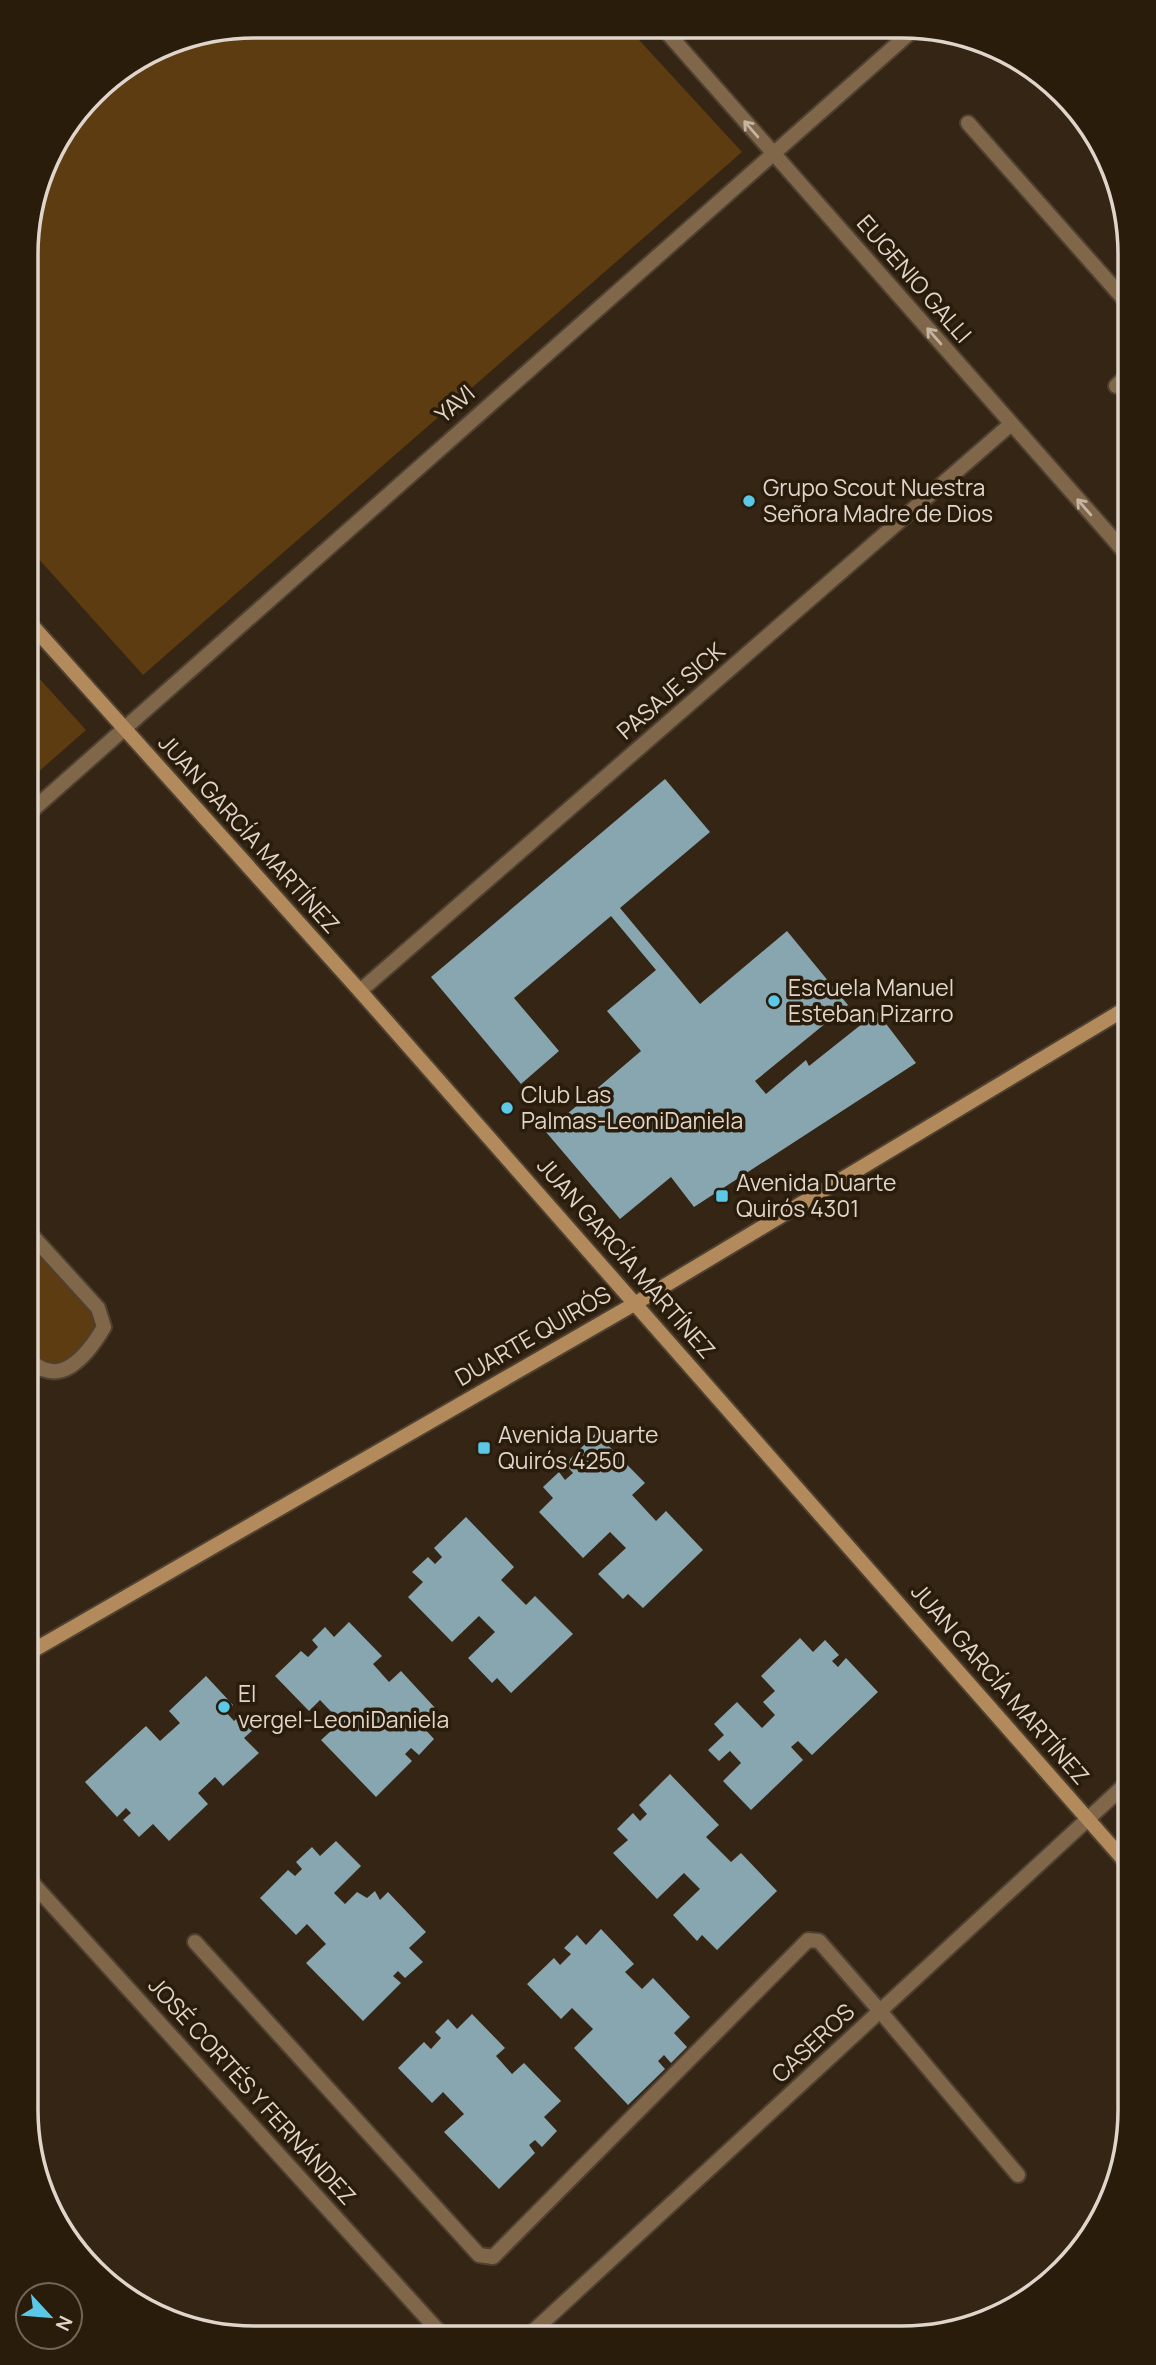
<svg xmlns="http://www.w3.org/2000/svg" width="1156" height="2365" viewBox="0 0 1156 2365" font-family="Manrope,sans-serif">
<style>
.green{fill:#5c3c10}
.building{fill:#88a6b0}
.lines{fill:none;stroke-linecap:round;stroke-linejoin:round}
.lane-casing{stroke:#4f4131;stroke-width:18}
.street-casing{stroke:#4f4131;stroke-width:18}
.secondary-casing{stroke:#4f4131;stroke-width:18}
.lane{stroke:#81674a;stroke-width:14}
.street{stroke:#81674a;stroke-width:14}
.secondary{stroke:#b38a5b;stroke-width:14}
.oneway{stroke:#c3b4a4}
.poi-dot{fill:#5bc8e7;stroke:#2a1c0b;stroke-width:2.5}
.labels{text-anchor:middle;stroke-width:7;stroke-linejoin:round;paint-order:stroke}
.street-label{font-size:23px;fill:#dfd5ca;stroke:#2a1c0b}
.poi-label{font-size:23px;fill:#dfd5ca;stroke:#2a1c0b;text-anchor:start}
.rim{fill:none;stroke:#dfd5ca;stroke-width:3.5}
</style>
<rect width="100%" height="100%" fill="#342514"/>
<!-- green -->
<g class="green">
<polygon points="254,26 629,29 742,152 143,675 28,547 28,225 50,153 104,83 167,43"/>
<polygon points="28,666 86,730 28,781"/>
<polygon points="27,1231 98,1308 104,1327 64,1372 27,1357"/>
</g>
<!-- building -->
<g class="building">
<polygon points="665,779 710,832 620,908 700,1004 787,931 848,1005 755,1081 766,1094 806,1060 809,1066 877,1012 916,1063 694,1207 671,1177 620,1219 546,1132 641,1051 607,1011 656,970 611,916 514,998 559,1051 521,1084 431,977"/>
<polygon points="596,1433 645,1483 632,1495 656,1521 666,1511 703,1550 643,1608 628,1594 623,1599 598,1574 626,1548 610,1532 583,1558 539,1512 553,1498 543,1487 559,1472 565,1480 573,1473 565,1464"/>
<polygon points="466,1517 514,1567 501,1580 526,1605 535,1596 573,1634 511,1693 497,1678 492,1683 468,1658 495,1632 479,1616 452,1642 408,1597 423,1582 412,1572 428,1557 435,1564 442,1557 434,1548"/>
<polygon points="349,1622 382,1656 373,1664 389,1682 401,1671 437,1710 421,1725 434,1739 419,1755 411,1748 405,1754 412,1761 376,1797 321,1740 341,1722 320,1700 309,1711 275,1676 301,1651 308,1657 318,1647 312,1640 325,1627 334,1637"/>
<polygon points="800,1638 813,1652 825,1640 839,1655 832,1661 838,1667 846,1658 878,1692 812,1755 798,1741 791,1747 803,1760 751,1810 723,1781 741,1763 730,1751 719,1761 708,1750 724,1735 714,1724 737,1702 762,1728 775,1715 763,1702 775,1691 761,1676"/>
<polygon points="206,1676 233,1705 225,1711 234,1721 241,1714 254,1729 244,1738 259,1753 223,1786 215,1777 198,1793 208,1804 169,1841 153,1824 139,1837 123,1820 131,1813 126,1808 117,1817 85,1782 146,1726 160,1741 180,1723 169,1711"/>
<polygon points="670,1774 719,1825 706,1837 731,1862 741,1853 777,1891 717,1950 702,1935 697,1941 673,1915 700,1889 684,1873 657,1899 613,1853 628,1840 617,1829 633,1813 640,1821 647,1814 639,1805"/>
<polygon points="336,1841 361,1866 334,1893 345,1904 357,1892 367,1898 375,1891 380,1900 388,1892 426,1932 409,1948 423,1962 405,1978 398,1971 393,1976 401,1983 363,2021 306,1963 326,1944 307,1924 296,1935 260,1898 288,1870 295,1876 302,1869 296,1862 312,1847 320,1856"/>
<polygon points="601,1929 634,1964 625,1972 642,1989 653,1978 690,2017 674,2033 687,2047 671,2063 664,2055 658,2061 665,2069 628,2105 574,2048 593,2029 572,2008 561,2019 527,1984 554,1958 560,1965 571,1954 564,1948 577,1935 586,1945"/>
<polygon points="472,2014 505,2048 496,2056 512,2074 524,2063 561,2101 544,2117 557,2131 542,2147 535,2140 529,2145 535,2153 499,2189 444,2132 464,2114 443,2092 432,2103 398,2068 424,2042 431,2049 441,2038 435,2032 448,2019 457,2029"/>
</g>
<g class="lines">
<!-- lane casing -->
<g class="lane-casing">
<polyline id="lane" points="880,2011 1018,2175"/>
</g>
<!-- street casing -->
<g class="street-casing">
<g id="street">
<polyline points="664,29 1130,558"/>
<polyline points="968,123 1130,306"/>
<polyline points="1116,386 1130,373"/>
<polyline points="28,814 913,30"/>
<polyline points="360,991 1011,424"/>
<path d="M27,1357c31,35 60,-1 77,-30l-6,-19 -71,-78"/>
<polyline points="26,1876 444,2337"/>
<polyline points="195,1942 479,2255 493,2257 808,1940 819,1941 880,2011"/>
<polyline points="526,2338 1129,1781"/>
</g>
</g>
<!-- secondary casing -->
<g class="secondary-casing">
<g id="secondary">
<polyline points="28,621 360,991 1129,1866"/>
<polyline points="27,1654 636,1303 1130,1006"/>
</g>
</g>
<!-- lane -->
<use href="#lane" class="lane"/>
<!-- street -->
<use href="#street" class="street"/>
<!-- secondary -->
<use href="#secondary" class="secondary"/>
</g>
<!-- one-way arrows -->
<defs><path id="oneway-shaft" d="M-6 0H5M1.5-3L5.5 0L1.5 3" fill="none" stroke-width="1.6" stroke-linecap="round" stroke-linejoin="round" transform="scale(1.75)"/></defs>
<g class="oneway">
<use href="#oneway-shaft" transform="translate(751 129) rotate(-131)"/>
<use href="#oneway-shaft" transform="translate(934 336) rotate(-131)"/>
<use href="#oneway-shaft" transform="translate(1084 507) rotate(-131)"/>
</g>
<!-- markers -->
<g class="poi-dot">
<circle cx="749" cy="501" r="7"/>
<circle cx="774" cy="1001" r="7"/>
<circle cx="507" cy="1108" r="7"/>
<rect x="715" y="1189" width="14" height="14" rx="3.5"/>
<rect x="477" y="1441" width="14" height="14" rx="3.5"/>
<circle cx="224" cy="1707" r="7"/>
</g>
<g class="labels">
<!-- street labels -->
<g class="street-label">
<text transform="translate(914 279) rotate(49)" y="8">EUGENIO GALLI</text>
<text transform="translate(455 404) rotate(-41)" y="8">YAVI</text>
<text transform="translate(671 691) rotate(-41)" y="8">PASAJE SICK</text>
<text transform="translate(249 834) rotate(48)" y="8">JUAN GARCÍA MARTÍNEZ</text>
<text transform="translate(626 1258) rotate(49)" y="8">JUAN GARCÍA MARTÍNEZ</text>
<text transform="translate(533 1336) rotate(-30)" y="8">DUARTE QUIRÓS</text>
<text transform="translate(1000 1684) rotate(49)" y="8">JUAN GARCÍA MARTÍNEZ</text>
<text transform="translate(813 2043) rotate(-43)" y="8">CASEROS</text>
<text transform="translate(252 2091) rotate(48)" y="8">JOSÉ CORTÉS Y FERNÁNDEZ</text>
</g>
<!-- poi labels -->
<g class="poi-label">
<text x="763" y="496">Grupo Scout Nuestra<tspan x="763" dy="26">Señora Madre de Dios</tspan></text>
<text x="788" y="996">Escuela Manuel<tspan x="788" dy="26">Esteban Pizarro</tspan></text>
<text x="521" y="1103">Club Las<tspan x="521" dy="26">Palmas-LeoniDaniela</tspan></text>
<text x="736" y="1191">Avenida Duarte<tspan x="736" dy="26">Quirós 4301</tspan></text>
<text x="498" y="1443">Avenida Duarte<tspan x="498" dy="26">Quirós 4250</tspan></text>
<text x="238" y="1702">El<tspan x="238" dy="26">vergel-LeoniDaniela</tspan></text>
</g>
</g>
<!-- crop -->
<path d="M0 0H1156V2365H0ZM254 38H902A216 216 0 0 1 1118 254V2110A216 216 0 0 1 902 2326H254A216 216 0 0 1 38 2110V254A216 216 0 0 1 254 38Z" fill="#2a1c0b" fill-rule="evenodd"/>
<path class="rim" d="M254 38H902A216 216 0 0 1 1118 254V2110A216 216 0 0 1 902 2326H254A216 216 0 0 1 38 2110V254A216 216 0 0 1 254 38Z"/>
<!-- north arrow -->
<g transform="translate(49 2316) rotate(116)"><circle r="33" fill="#2a1c0b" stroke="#726657" stroke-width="2"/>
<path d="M0-5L12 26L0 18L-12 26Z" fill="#5bc8e7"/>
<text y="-10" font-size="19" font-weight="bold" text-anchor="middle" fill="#dfd5ca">N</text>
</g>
</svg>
